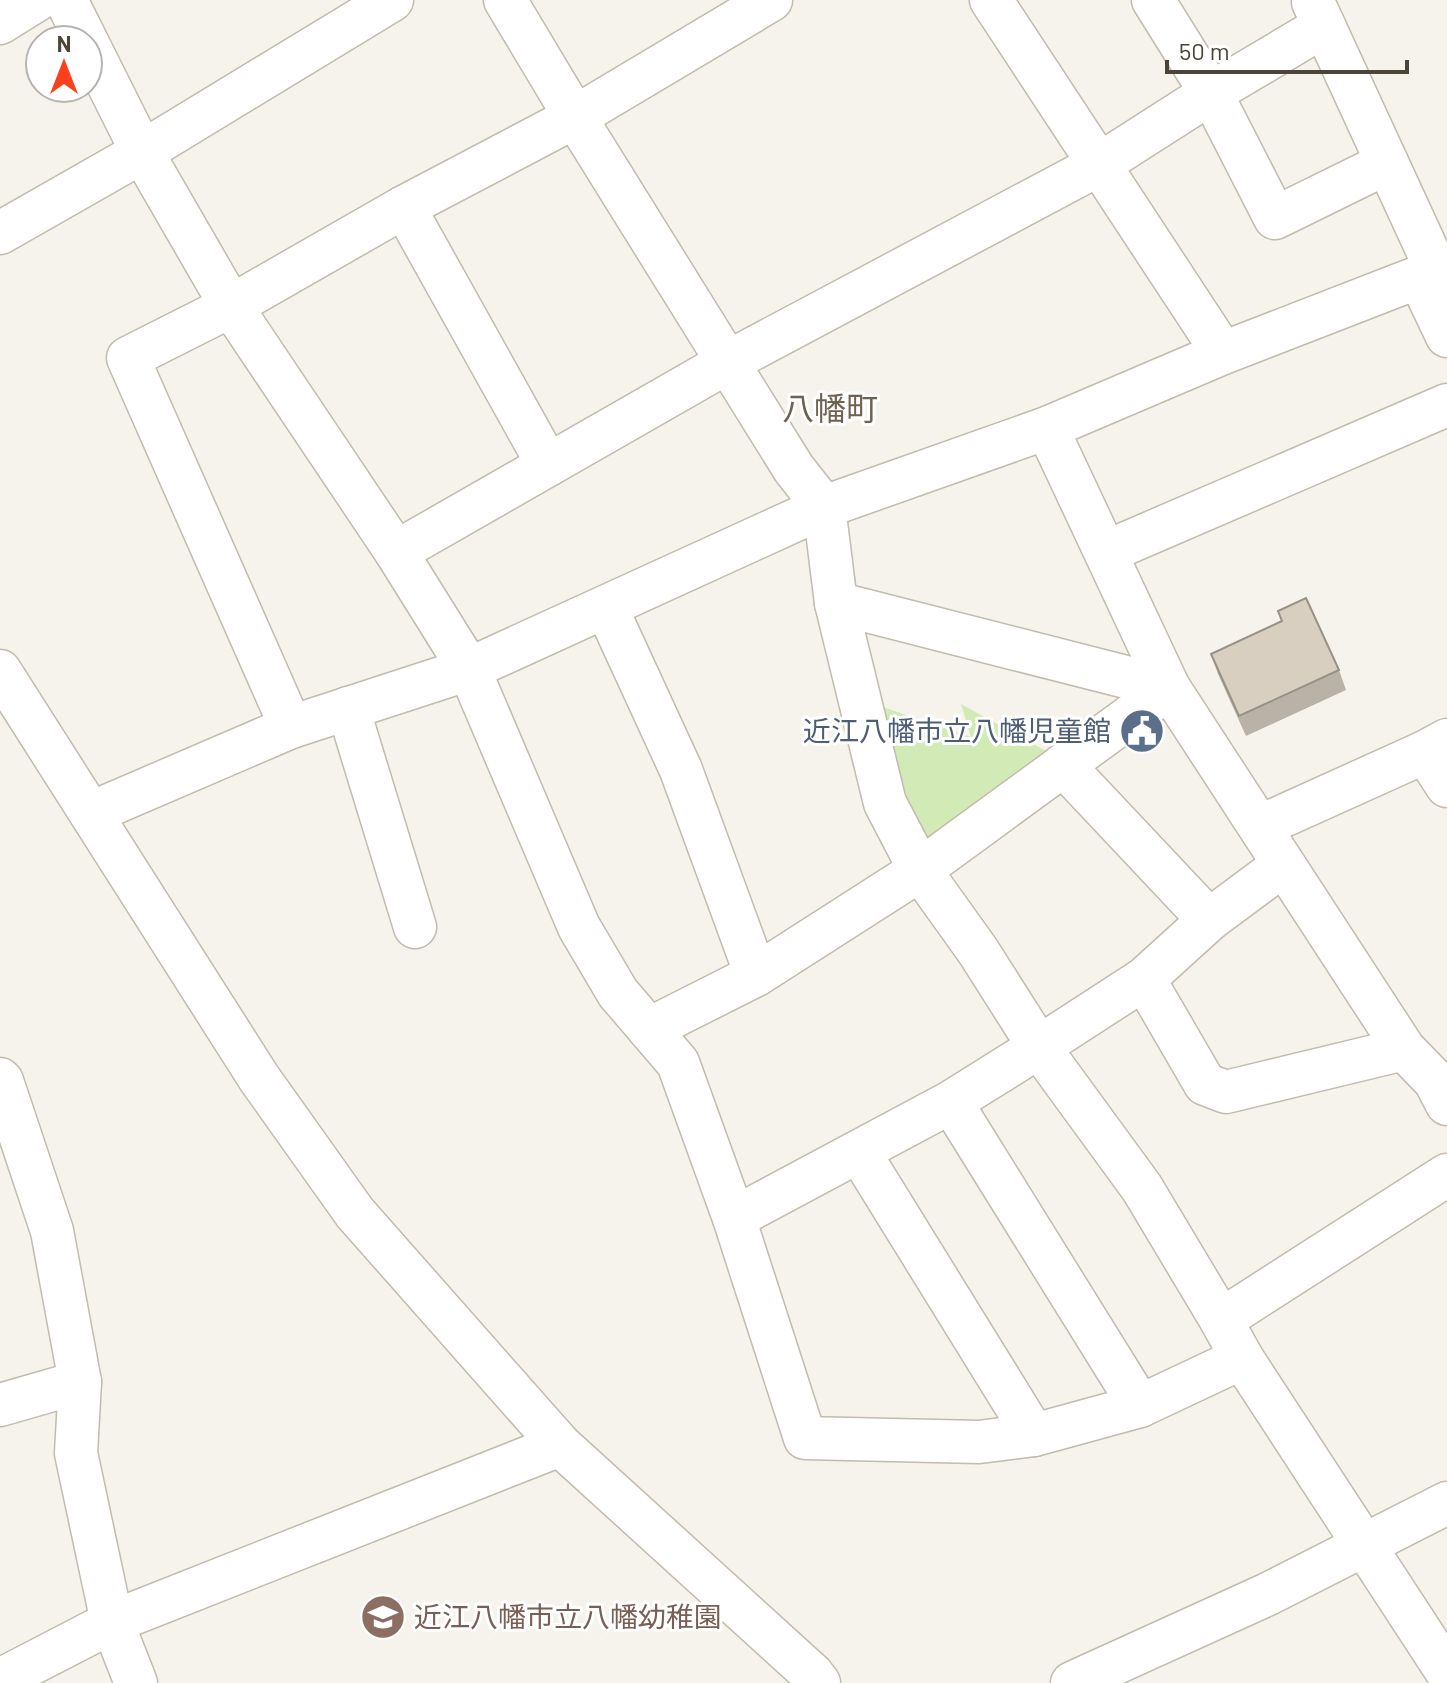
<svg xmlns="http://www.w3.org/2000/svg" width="1447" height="1683" viewBox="0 0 1447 1683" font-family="Barlow,'Noto Sans JP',sans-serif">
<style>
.green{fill:#d2eab5}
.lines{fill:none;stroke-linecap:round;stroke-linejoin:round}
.minor-casing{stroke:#c2bbae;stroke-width:45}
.minor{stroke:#fff;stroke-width:42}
.wall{fill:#bab2a6}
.building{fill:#d8cfc1;stroke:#979187;stroke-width:2}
.labels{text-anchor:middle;stroke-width:6;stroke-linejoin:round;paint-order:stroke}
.service-label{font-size:28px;fill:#4e5e75;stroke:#fff;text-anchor:end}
.education-label{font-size:28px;fill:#785e54;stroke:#fff;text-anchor:start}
.quarter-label{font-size:32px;fill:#6e6250;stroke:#fff}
</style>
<rect width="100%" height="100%" fill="#f6f3ec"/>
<!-- green -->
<polygon class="green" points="961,704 1046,751 939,840 910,833 880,706 971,737"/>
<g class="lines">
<!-- minor casing -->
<g class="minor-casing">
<g id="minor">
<polyline points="66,0 86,40"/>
<polyline points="505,0 575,117 794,469 824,507 836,603 885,803 920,870 978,951 1039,1047 1142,1188 1221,1320 1242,1358 1447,1672"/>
<polyline points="991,0 1223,353"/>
<polyline points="1153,0 1211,93 1275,218 1387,163"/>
<polyline points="1313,2 1436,269"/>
<polyline points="0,23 37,0"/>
<polyline points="88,44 142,152 231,306 396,552 469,669 579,927 618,993 678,1063 734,1218 805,1438 979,1442 1034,1435 1140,1406 1242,1358"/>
<polyline points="404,207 548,465"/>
<polyline points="0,233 142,152 392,0"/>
<polyline points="1419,277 1447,336"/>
<polyline points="1047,428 1169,688 1404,1049 1435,1081 1447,1104"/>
<polyline points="396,552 728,362 1100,164 1211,93 1324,26"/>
<polyline points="1106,552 1447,405"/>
<polyline points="836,603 1169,688"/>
<polyline points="606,607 681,770 756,975"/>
<polyline points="0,671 259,1078 355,1213 560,1445 812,1674 819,1683"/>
<polyline points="348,708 415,927"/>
<polyline points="291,727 128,358 231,306 404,207 575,117 771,0"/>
<polyline points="1425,752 1447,786"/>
<polyline points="1063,765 1209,920"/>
<polyline points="91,813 291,727 469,669 824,507 1047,428 1223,353 1419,277 1447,263"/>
<polyline points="1261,826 1425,752 1447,740"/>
<polyline points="1144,979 1205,1084 1226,1092 1404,1049"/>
<polyline points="649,1029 756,975 920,870 1169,688"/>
<polyline points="0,1079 2,1081 52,1231 80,1382 76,1453 112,1622 136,1683"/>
<polyline points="951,1102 1140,1406"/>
<polyline points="859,1152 1034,1435"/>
<polyline points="734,1218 951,1102 1039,1047 1144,979 1209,920 1283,865"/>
<polyline points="1221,1320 1447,1175"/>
<polyline points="0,1405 80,1382"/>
<polyline points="0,1680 112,1622 560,1445"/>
<polyline points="1072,1683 1268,1594 1447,1503"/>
</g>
</g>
<!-- minor -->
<use href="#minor" class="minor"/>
</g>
<!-- wall -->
<polygon class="wall" points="1278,611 1339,670 1346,690 1246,736 1218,674 1211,654 1282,621"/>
<!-- building -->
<polygon class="building" points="1306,598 1339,670 1239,716 1211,654 1282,621 1278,611"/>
<!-- icons -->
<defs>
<g id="civic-disc" transform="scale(2.3)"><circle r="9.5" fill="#5c6f8a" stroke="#fff"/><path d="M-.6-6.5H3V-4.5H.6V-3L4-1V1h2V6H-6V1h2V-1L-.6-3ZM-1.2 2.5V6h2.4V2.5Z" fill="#fff"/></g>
<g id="school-disc" transform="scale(2.3)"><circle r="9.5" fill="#8d6e63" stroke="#fff"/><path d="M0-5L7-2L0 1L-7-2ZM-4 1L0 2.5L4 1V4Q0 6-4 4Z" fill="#fff"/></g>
</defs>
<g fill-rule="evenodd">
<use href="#civic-disc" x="1142" y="731"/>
<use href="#school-disc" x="383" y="1617"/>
</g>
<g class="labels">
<!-- service labels -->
<g class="service-label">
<text x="1111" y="741">近江八幡市立八幡児童館</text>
</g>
<!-- education labels -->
<g class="education-label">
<text x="414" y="1627">近江八幡市立八幡幼稚園</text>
</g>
<!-- quarter labels -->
<g class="quarter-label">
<text x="830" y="420">八幡町</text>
</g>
</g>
<!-- north arrow -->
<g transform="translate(64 64)"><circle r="38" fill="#ffffff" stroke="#b7b4b0" stroke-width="2"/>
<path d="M0-6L14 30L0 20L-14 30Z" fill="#fc3f1d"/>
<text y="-12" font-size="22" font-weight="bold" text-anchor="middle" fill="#4b4439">N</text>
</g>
<!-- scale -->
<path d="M1167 60v12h240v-12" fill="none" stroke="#4b4439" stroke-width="4"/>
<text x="1179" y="60" font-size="24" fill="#4b4439" stroke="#ffffff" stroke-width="6" paint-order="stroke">50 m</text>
</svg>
